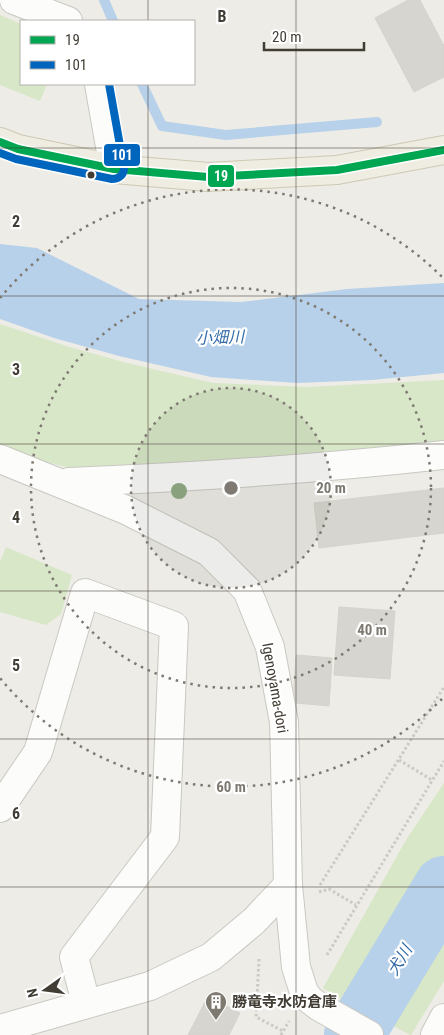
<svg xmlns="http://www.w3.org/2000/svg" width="444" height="1035" viewBox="0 0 444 1035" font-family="'Roboto Condensed','Noto Sans JP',sans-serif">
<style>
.green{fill:#d8e7c7}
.water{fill:#b8d1ea}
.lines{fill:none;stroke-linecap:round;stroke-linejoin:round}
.stream{stroke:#b8d1ea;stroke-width:10}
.river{stroke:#b8d1ea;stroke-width:60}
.building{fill:#d6d5cf;stroke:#d5d3cc}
.minor-casing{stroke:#c9c8c2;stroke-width:30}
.major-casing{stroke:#cec9b4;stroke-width:30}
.path{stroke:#cbcac6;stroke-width:3;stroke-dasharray:2.5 2.5;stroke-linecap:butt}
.minor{stroke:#fcfcfb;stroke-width:28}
.major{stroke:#efede2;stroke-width:28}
.bus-1-casing{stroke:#fff;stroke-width:11}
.bus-2-casing{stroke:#fff;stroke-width:11}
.bus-1{stroke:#00a651;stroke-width:8}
.bus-2{stroke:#0065bd;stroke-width:8}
.tree{fill:#8da77f}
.grid{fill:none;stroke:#423d34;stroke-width:1;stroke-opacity:0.55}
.ring{fill:none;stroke:#7e7a72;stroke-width:2.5;stroke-dasharray:2.5 5}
.bus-dot{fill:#423d34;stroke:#fff;stroke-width:2}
.labels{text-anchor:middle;stroke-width:4.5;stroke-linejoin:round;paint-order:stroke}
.street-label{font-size:15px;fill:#423d34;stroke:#fff}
.poi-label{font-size:15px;font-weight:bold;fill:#423d34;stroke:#fff;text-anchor:start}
.water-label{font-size:16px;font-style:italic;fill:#346ba7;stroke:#fff}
.grid-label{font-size:16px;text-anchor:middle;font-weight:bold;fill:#423d34;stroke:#fff;stroke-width:4.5;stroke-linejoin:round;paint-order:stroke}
.centre{fill:#7e7a72;stroke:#fff;stroke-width:2.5}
.ring-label{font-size:15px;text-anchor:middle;font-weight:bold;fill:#7e7a72;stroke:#fff;stroke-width:4.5;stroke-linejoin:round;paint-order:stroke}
.line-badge{stroke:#fff;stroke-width:2}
.badge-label{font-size:14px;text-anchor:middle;font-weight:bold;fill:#fff}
</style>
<rect width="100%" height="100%" fill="#edece6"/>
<!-- green -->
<g class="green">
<polygon points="0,15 21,24 21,84 47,84 40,101 0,85"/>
<polygon points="0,324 66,346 127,363 213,383 307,387 444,380 444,443 352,453 91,469 66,467 6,452 0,449"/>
<polygon points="6,547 72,575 61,614 46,625 0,612 0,562"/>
<polygon points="444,783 444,856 353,1006 323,988 406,840"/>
<polygon points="444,912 444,981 411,1035 410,1035 379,1018"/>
</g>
<!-- water -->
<polygon class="water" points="0,244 37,248 139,299 241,302 347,289 444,283 444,373 372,380 297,383 211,377 119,356 54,338 0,319"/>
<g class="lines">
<!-- stream -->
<g class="stream">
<polyline points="104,0 113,21"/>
<polyline points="142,84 162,126 226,135 377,122"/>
</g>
<!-- river -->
<polyline class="river" points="354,1035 444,886"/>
</g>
<!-- building -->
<g class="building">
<polygon points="408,0 420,0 444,46 444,77 414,92 375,18"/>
<polygon points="444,488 444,533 319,548 314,503"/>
<polygon points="339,607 395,611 390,679 334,675"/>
<polygon points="296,655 332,658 329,706 296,703 294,688"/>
<polygon points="208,996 240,1013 229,1035 188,1035"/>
</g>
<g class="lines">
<!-- minor casing -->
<g class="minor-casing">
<g id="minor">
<polyline points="14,0 68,21"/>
<polyline points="99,84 114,169"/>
<polyline points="0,459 126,510 209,552 247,590 270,647 284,722 288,885 296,967 304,992 309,999 318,1006 369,1035"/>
<path d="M69,482c126,-5 250,-13 375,-27"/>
<polyline points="0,808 38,752 85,593 174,626 165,837 74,957 86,1003"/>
<polyline points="0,1029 150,986 211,957 254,921 288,885"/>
<polyline points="435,1035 444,1018"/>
</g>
</g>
<!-- major casing -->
<g class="major-casing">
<polyline id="major" points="0,142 18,149 114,169 208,177 337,170 444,150"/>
</g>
<!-- path -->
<g class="path">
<polyline points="399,760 432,780"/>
<polyline points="320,885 444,687"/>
<polyline points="319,892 329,889 356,905"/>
<polyline points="327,955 444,761"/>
<polyline points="259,959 256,1017 283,1031"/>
<polyline points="281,1035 289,1021"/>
</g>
<!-- minor -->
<use href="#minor" class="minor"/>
<!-- major -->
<use href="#major" class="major"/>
<!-- bus-1 casing -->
<g class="bus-1-casing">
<polyline id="bus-1" points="0,142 18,149 114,169 208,177 337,170 444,150"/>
</g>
<!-- bus-2 casing -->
<g class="bus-2-casing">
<path id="bus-2" d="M0,153l16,6 96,20c7,0 12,-4 12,-11l-15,-84"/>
</g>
<!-- bus-1 -->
<use href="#bus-1" class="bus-1"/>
<!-- bus-2 -->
<use href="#bus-2" class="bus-2"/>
</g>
<!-- trees -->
<circle class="tree" cx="179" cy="491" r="8"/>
<!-- grid -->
<path class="grid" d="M148,0v21M296,0v1035M148,84v951M0,148h444M0,296h444M0,444h444M0,591h444M0,739h444M0,887h444"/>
<!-- distance rings -->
<circle cx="231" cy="488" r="100" fill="#7e7a72" fill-opacity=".12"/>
<g class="ring">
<circle cx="231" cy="488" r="100"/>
<circle cx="231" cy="488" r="200"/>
<path d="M442 699A299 299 0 0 1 0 678M0 298A299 299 0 0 1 442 277"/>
</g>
<!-- icons -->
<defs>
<g id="building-pin" transform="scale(1.125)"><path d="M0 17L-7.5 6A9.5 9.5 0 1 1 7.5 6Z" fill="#7e7a72" stroke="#fff"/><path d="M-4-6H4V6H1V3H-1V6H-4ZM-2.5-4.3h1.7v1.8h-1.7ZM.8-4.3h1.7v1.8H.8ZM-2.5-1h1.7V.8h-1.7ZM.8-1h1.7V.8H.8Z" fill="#fff"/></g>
</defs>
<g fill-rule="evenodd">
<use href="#building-pin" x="216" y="1002"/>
</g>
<!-- markers -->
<circle class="bus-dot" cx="91" cy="175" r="4.5"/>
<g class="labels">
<!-- street labels -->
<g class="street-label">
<text transform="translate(275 688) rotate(80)" y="5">Igenoyama-dori</text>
</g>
<!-- poi labels -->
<g class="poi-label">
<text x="232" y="1007">勝竜寺水防倉庫</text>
</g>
<!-- water labels -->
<g class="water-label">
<text transform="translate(220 337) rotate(-2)" y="6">小畑川</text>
<text transform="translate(399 960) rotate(-59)" y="6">犬川</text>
</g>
</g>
<g class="grid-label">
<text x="222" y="22">B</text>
<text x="16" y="227">2</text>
<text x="16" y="375">3</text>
<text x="16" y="523">4</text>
<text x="16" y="671">5</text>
<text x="16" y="819">6</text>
</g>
<circle cx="231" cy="488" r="8" class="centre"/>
<g class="ring-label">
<text x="331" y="493">20 m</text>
<text x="372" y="635">40 m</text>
<text x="231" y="792">60 m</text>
</g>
<g class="line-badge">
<rect x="103" y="143" width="38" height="24" rx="5" fill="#0065bd"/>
<rect x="207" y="164" width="28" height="24" rx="5" fill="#00a651"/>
</g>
<g class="badge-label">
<text x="122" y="160">101</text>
<text x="221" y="181">19</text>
</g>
<!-- legend -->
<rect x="20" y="20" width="175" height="65" fill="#ffffff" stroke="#b3b1ae"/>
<rect x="30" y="36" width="25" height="8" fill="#00a651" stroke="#b3b1ae"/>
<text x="65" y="45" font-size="15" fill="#423d34">19</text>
<rect x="30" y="61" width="25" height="8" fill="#0065bd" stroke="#b3b1ae"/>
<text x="65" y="70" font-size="15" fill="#423d34">101</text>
<!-- north arrow -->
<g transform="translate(45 990) rotate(256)" stroke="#ffffff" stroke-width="4" paint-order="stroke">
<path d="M0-4L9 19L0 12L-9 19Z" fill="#423d34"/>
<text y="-8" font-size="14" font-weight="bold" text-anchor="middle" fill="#423d34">N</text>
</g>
<!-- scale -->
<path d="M264 42v8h100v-8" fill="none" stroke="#423d34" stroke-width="2.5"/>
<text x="272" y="42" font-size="15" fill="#423d34" stroke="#ffffff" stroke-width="4" paint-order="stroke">20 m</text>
</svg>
